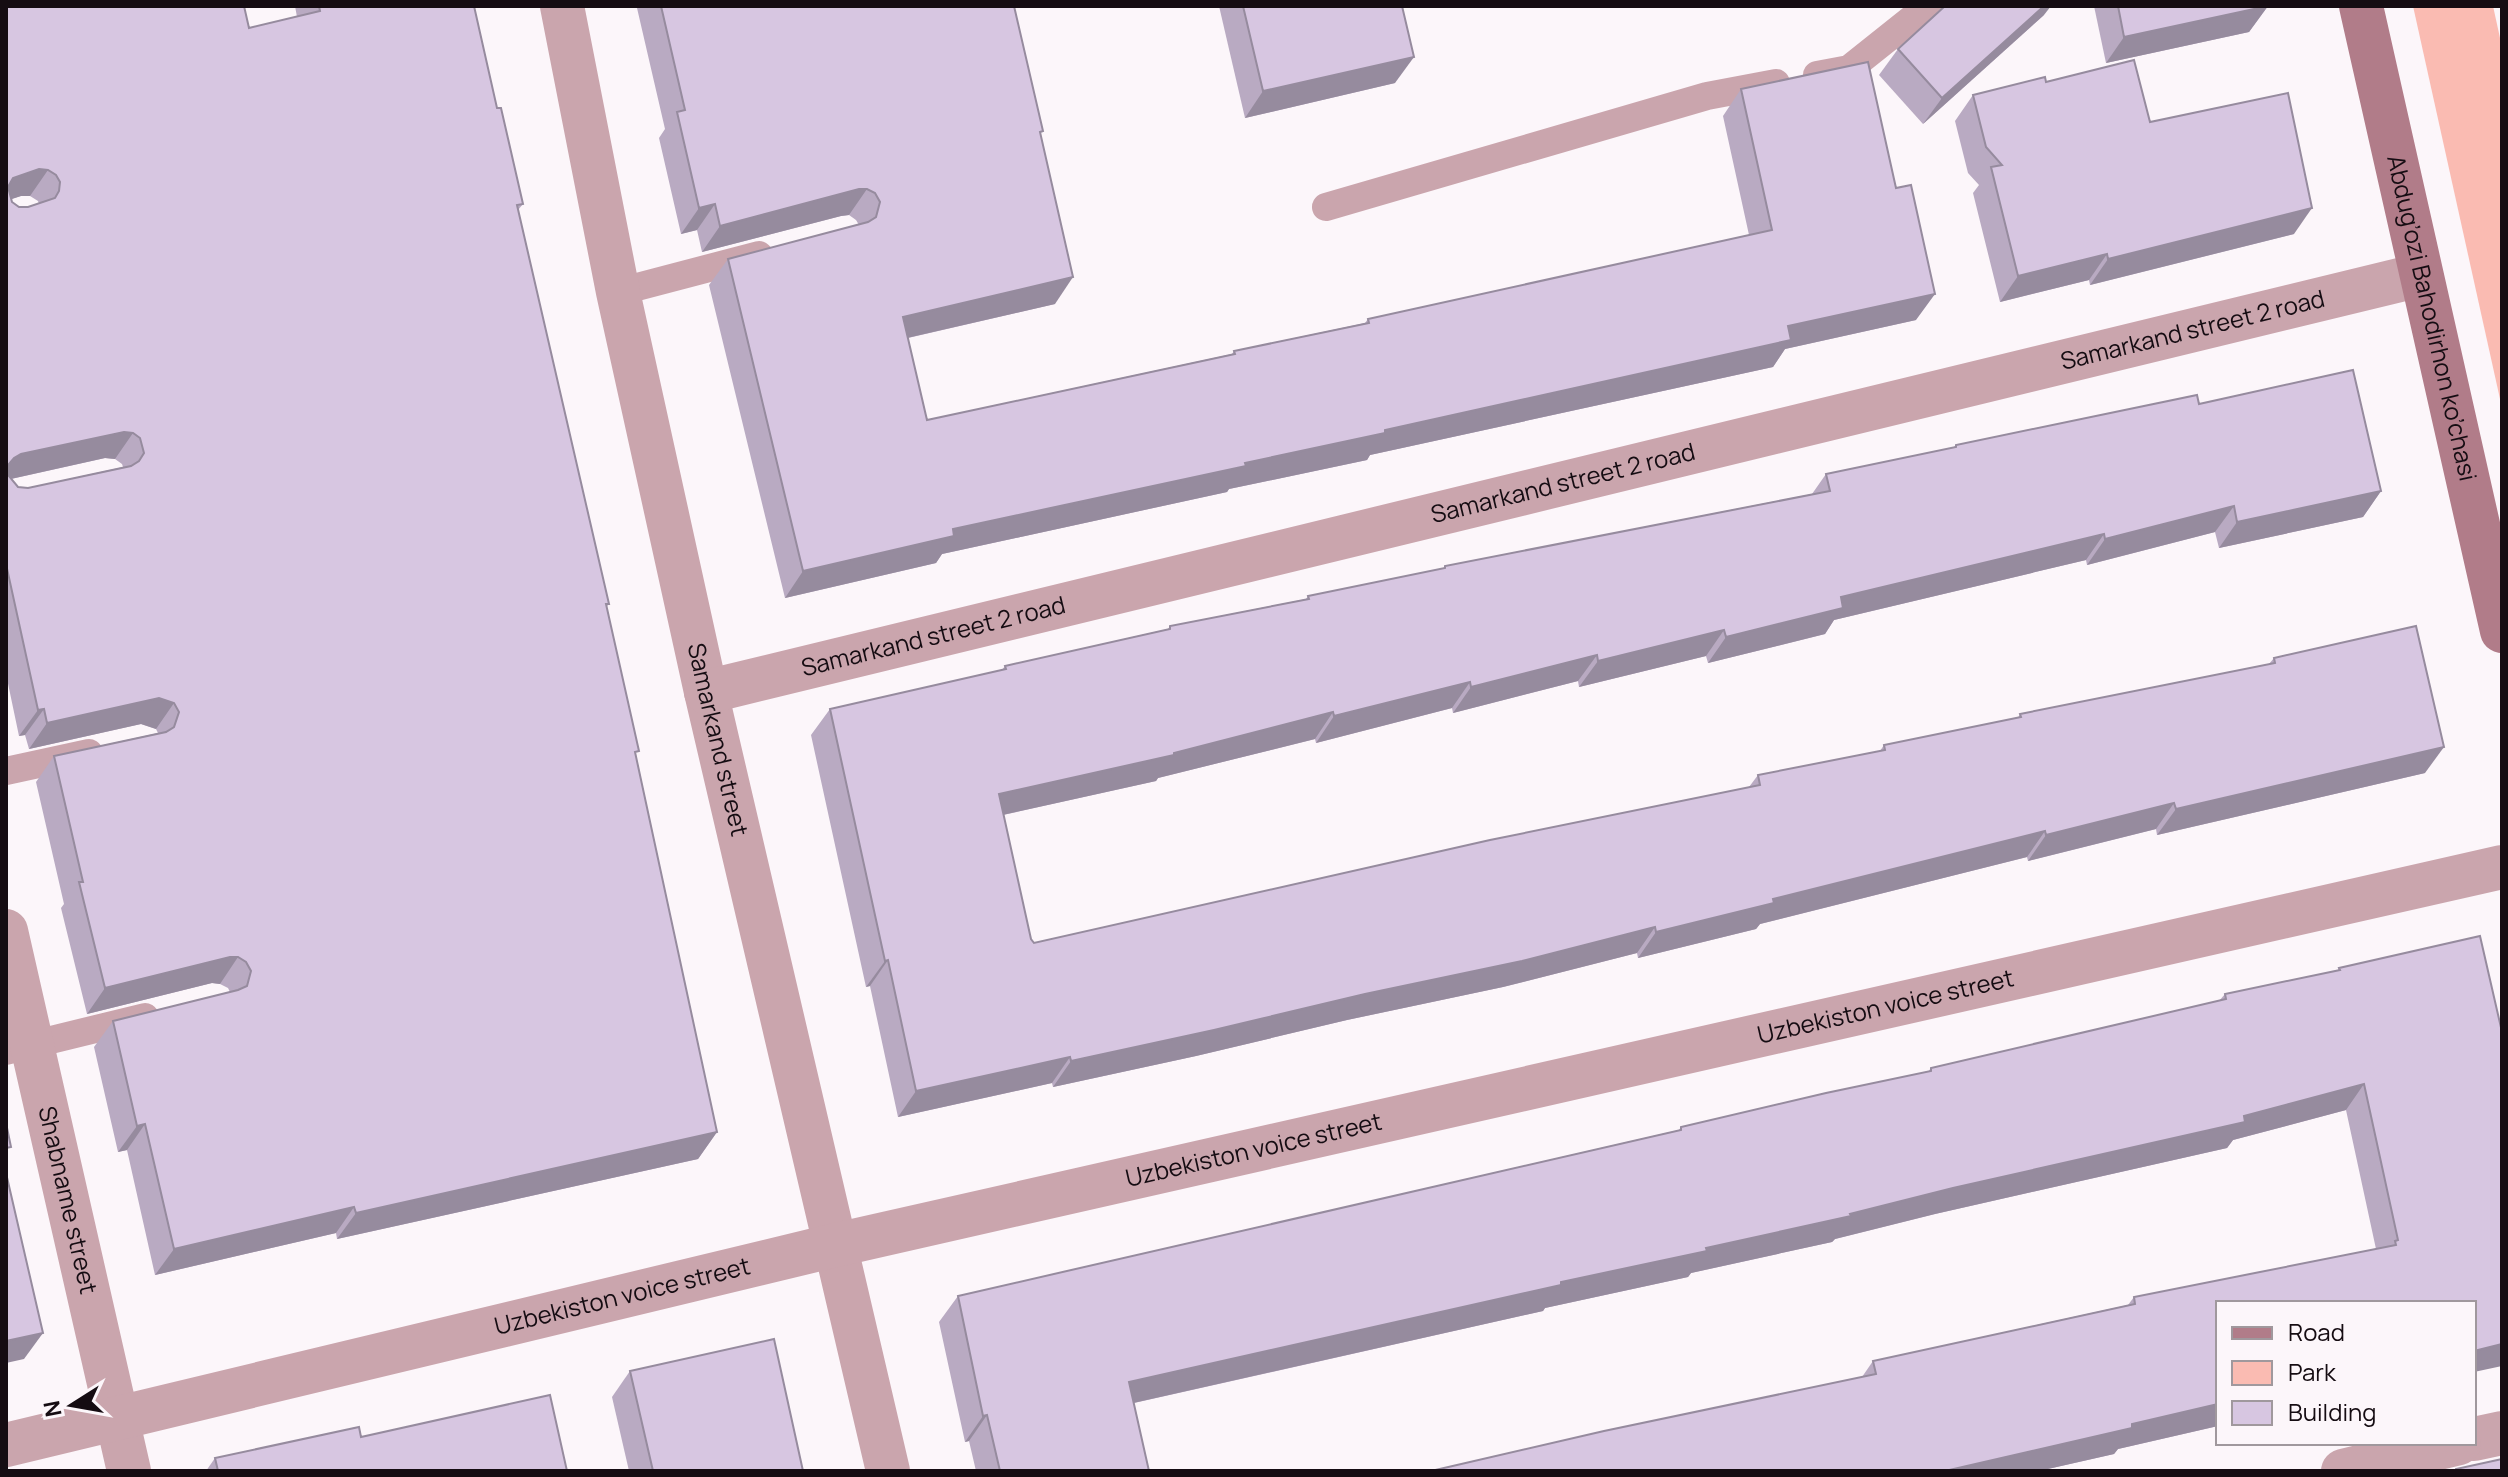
<svg xmlns="http://www.w3.org/2000/svg" width="2508" height="1477" viewBox="0 0 2508 1477" font-family="Manrope,sans-serif">
<style>
.green{fill:#fabbb2}
.lines{fill:none;stroke-linecap:round;stroke-linejoin:round}
.service{stroke:#caa5ad;stroke-width:28}
.minor{stroke:#caa5ad;stroke-width:44}
.secondary{stroke:#b17c89;stroke-width:44}
.wall{fill:#b9aac2;fill-rule:evenodd}
.shaded-wall{fill:#968b9e}
.building{fill:#d7c6e1;stroke:#968b9e;stroke-width:2;fill-rule:evenodd}
.labels{text-anchor:middle;stroke-width:7;stroke-linejoin:round;paint-order:stroke}
.street-label{font-size:24px;fill:#150c12;stroke:#fcf6fa}
</style>
<rect width="100%" height="100%" fill="#fcf6fa"/>
<!-- green -->
<polygon class="green" points="2413,6 2493,6 2502,47 2502,408"/>
<g class="lines">
<!-- service -->
<g class="service">
<polyline points="1817,75 1849,69 1928,6"/>
<polyline points="1326,207 1707,96 1776,83"/>
<polyline points="618,292 759,255"/>
<polyline points="6,771 89,753"/>
<polyline points="6,1051 145,1017"/>
</g>
<!-- minor -->
<g class="minor">
<path id="s1" d="M562,6l56,286 88,400 182,779"/>
<path id="s2" d="M706,692l1714,-417"/>
<path id="s3" d="M6,931l123,540"/>
<polyline points="2474,1439 2502,1433"/>
<path id="s4" d="M6,1445l830,-200 1666,-378"/>
<polyline points="2343,1471 2459,1443"/>
</g>
<!-- secondary -->
<path class="secondary" id="s5" d="M2361,6l141,625"/>
</g>
<!-- wall -->
<g class="wall">
<path d="M6,6l243,22 48,-11 -2,-11h179l23,102 26,96 -5,6 91,394 -3,3 30,148 81,377 -19,27 -361,80 -1,-6 -181,42 -28,-125 -9,2 -24,-105 19,-26 117,-29 -2,-4 -8,-4 -8,-1 -125,31 -26,-106 3,-4 -28,-122 18,-26 104,-23 -2,-4 -15,-5 -112,25 -4,-14 -6,1 -13,-62zM21,196h9l8,5 1,3 -11,3h-9l-7,-5 -1,-3zM105,458l10,1 7,5 1,3 -95,21 -10,-1 -7,-8z"/>
<polygon points="638,6 1014,6 1040,135 1055,304 908,338 927,420 1232,354 1234,351 1365,323 1368,319 1749,235 1723,116 1741,89 1916,320 1785,349 1773,367 1370,455 1367,460 1229,489 1227,492 942,554 936,563 785,598 709,285 728,259 859,225 856,220 849,215 841,216 702,252 697,230 681,234 659,138 665,129 637,8"/>
<polygon points="1219,6 1402,6 1395,83 1245,118"/>
<polygon points="2094,6 2268,6 2249,32 2106,63"/>
<polygon points="2044,15 1923,124 1879,75 1898,49"/>
<polygon points="2046,82 2150,122 2294,234 2090,285 2089,280 2000,302 1973,193 1979,185 1968,173 1955,121 1973,95"/>
<polygon points="2199,404 2381,491 2363,517 2219,548 2215,532 2087,565 2086,560 1834,620 1825,634 1708,663 1706,656 1579,687 1578,681 1453,713 1452,708 1316,743 1315,739 1158,778 1156,781 1003,815 1031,939 1034,943 1749,787 1758,775 1880,751 1884,745 2018,718 2020,714 2269,664 2274,658 2425,773 2157,835 2156,829 2028,861 2027,857 1760,924 1756,929 1638,958 1637,953 1503,987 1347,1020 1196,1056 1053,1087 1052,1083 898,1117 870,986 866,987 811,735 830,709 1002,670 1005,666 1168,629 1170,626 1306,599 1308,596 1443,569 1445,566 1812,494 1826,474 1953,448 1956,445"/>
<polygon points="2339,968 2502,1366 2218,1303 2218,1426 2118,1449 2114,1454 2039,1471 1431,1471 1862,1377 1873,1361 2128,1305 2134,1297 2376,1249 2346,1110 2233,1140 2227,1148 1935,1214 1835,1239 1832,1242 1691,1273 1688,1277 1545,1308 1543,1311 1134,1403 1149,1471 976,1471 969,1441 965,1442 939,1322 958,1296 1679,1130 1681,1127 1928,1072 1931,1068 2219,1001 2225,994 2337,971"/>
<polygon points="630,1371 803,1471 629,1471 612,1397"/>
<polygon points="215,1458 567,1471 206,1471"/>
</g>
<!-- shaded-wall -->
<g class="shaded-wall">
<polygon points="2044,6 2051,6 2044,15 1923,124 1942,98"/>
<polygon points="2268,6 2249,32 2106,63 2124,37"/>
<polygon points="1414,57 1395,83 1245,118 1263,91"/>
<polygon points="39,169 48,170 30,196 21,196 6,201 6,188 13,178"/>
<polygon points="859,189 867,189 849,215 841,216 702,252 720,226"/>
<polygon points="715,204 697,230 681,234 699,208"/>
<polygon points="2312,208 2294,234 2090,285 2108,259"/>
<polygon points="2107,254 2089,280 2000,302 2018,276"/>
<polygon points="1073,277 1055,304 885,343 903,317"/>
<polygon points="1935,294 1916,320 1785,349 1773,367 1370,455 1367,460 1229,489 1227,492 942,554 936,563 785,598 803,571 953,529 1245,463 1385,430 1788,326"/>
<polygon points="124,432 133,433 115,459 105,458 6,480 6,469 14,458 21,454"/>
<polygon points="2381,491 2363,517 2219,548 2237,522"/>
<polygon points="2234,506 2215,532 2087,565 2105,539"/>
<polygon points="2104,534 2086,560 1834,620 1825,634 1708,663 1726,637 1841,597"/>
<polygon points="1724,630 1706,656 1579,687 1598,661"/>
<polygon points="1597,655 1578,681 1453,713 1471,687"/>
<polygon points="1470,682 1452,708 1316,743 1334,716"/>
<polygon points="159,698 174,703 156,729 141,724 29,749 47,723"/>
<polygon points="44,709 25,735 19,736 38,710"/>
<polygon points="1333,712 1315,739 1158,778 1156,781 980,820 999,794 1174,753"/>
<polygon points="2444,747 2425,773 2157,835 2176,809"/>
<polygon points="2174,803 2156,829 2028,861 2046,835"/>
<polygon points="2045,831 2027,857 1760,924 1756,929 1638,958 1656,932 1773,899"/>
<polygon points="1655,927 1637,953 1503,987 1347,1020 1196,1056 1053,1087 1071,1061"/>
<polygon points="230,957 238,957 220,984 212,983 87,1014 105,988"/>
<polygon points="888,960 870,986 866,987 885,961"/>
<polygon points="1070,1057 1052,1083 898,1117 916,1091"/>
<polygon points="2364,1084 2346,1110 2233,1140 2227,1148 1935,1214 1835,1239 1832,1242 1691,1273 1688,1277 1545,1308 1543,1311 1111,1408 1129,1382 1850,1214 2244,1116"/>
<polygon points="145,1124 127,1150 118,1152 137,1126"/>
<polygon points="717,1132 698,1159 337,1239 356,1213"/>
<polygon points="354,1207 336,1233 155,1275 174,1249"/>
<polygon points="43,1333 24,1359 6,1363 6,1341"/>
<polygon points="2502,1344 2502,1366 2474,1372 2474,1351"/>
<polygon points="2218,1404 2218,1426 2118,1449 2114,1454 2039,1471 1945,1471 2132,1424"/>
<polygon points="987,1415 969,1441 965,1442 983,1416"/>
</g>
<!-- building -->
<g class="building">
<path d="M6,6h238l5,22 71,-17 -1,-5h155l23,102h4l22,96 -6,1 92,399h-3l33,147 -4,1 82,380 -361,81 -2,-6 -180,42 -29,-125 -8,2 -24,-105 125,-31 9,-4 4,-15 -5,-9 -8,-5h-8l-125,31 -26,-106h4l-29,-126 112,-24 8,-5 5,-15 -5,-9 -15,-5 -112,25 -3,-14 -6,1 -32,-146zM39,169l9,1 8,5 4,7 -1,9 -4,7 -27,9h-9l-7,-5 -4,-15 5,-9zM124,432l9,1 7,5 4,15 -5,8 -8,5 -103,22 -10,-1 -10,-12v-10l6,-7 7,-4z"/>
<polygon points="661,6 1014,6 1043,131 1040,132 1073,277 903,317 927,420 1235,354 1234,351 1369,323 1368,319 1772,230 1741,89 1868,62 1896,188 1911,185 1935,294 1788,326 1791,340 1385,430 1385,433 1245,463 1246,466 953,529 954,536 803,571 728,259 868,222 876,217 880,202 875,193 867,189 859,189 720,226 715,204 699,208 677,112 685,110"/>
<polygon points="1243,6 1402,6 1414,57 1263,91"/>
<polygon points="1945,6 2044,6 1942,98 1898,49"/>
<polygon points="2118,6 2268,6 2124,37"/>
<polygon points="2134,60 2150,122 2288,93 2312,208 2108,259 2107,254 2018,276 1991,167 2002,165 1986,147 1973,95 2045,77 2046,82"/>
<polygon points="2353,370 2381,491 2237,522 2234,506 2105,539 2104,534 1841,597 1843,608 1726,637 1724,630 1598,661 1597,655 1471,687 1470,682 1334,716 1333,712 1174,753 1174,755 999,794 1031,939 1034,943 1490,840 1760,785 1758,775 1885,750 1884,745 2021,717 2020,714 2275,663 2274,658 2416,626 2444,747 2176,809 2174,803 2046,835 2045,831 1773,899 1774,903 1656,932 1655,927 1522,961 1365,994 1214,1030 1071,1061 1070,1057 916,1091 888,960 885,961 830,709 1006,669 1005,666 1170,629 1170,626 1309,599 1308,596 1445,568 1445,566 1830,491 1826,474 1956,447 1956,445 2197,395 2199,404"/>
<polygon points="2480,936 2502,1032 2502,1344 2474,1351 2474,1303 2218,1303 2218,1404 2132,1424 2132,1428 1945,1471 1431,1471 1604,1431 1876,1374 1873,1361 2135,1304 2134,1297 2396,1245 2395,1241 2398,1240 2364,1084 2244,1116 2245,1122 1953,1188 1850,1214 1851,1216 1706,1248 1707,1251 1561,1282 1561,1285 1129,1382 1149,1471 1000,1471 987,1415 983,1416 958,1296 1681,1130 1681,1127 1826,1093 1931,1071 1931,1068 2226,999 2225,994 2340,970 2339,968"/>
<polygon points="6,1123 11,1147 6,1148"/>
<polygon points="6,1173 43,1333 6,1341"/>
<polygon points="774,1339 803,1471 653,1471 630,1371"/>
<polygon points="550,1395 567,1471 218,1471 215,1458 359,1427 361,1437"/>
<polygon points="2502,1459 2502,1471 2456,1471 2456,1469"/>
</g>
<g class="labels">
<!-- street labels -->
<g class="street-label">
<text dy="8" stroke="none"><textPath href="#s5" startOffset="320">Abdug’ozi Bahodirhon ko’chasi</textPath></text>
<text dy="8" stroke="none"><textPath href="#s2" startOffset="1530">Samarkand street 2 road</textPath></text>
<text dy="8" stroke="none"><textPath href="#s2" startOffset="882">Samarkand street 2 road</textPath></text>
<text dy="8" stroke="none"><textPath href="#s2" startOffset="234">Samarkand street 2 road</textPath></text>
<text dy="8" stroke="none"><textPath href="#s1" startOffset="750">Samarkand street</textPath></text>
<text dy="8" stroke="none"><textPath href="#s4" startOffset="1930">Uzbekiston voice street</textPath></text>
<text dy="8" stroke="none"><textPath href="#s4" startOffset="1282">Uzbekiston voice street</textPath></text>
<text dy="8" stroke="none"><textPath href="#s3" startOffset="276">Shabname street</textPath></text>
<text dy="8" stroke="none"><textPath href="#s4" startOffset="634">Uzbekiston voice street</textPath></text>
</g>
</g>
<!-- border -->
<rect width="2508" height="1477" fill="none" stroke="#150c12" stroke-width="16"/>
<!-- legend -->
<rect x="2216" y="1301" width="260" height="144" fill="#fcf6fa" stroke="#a0989d" stroke-width="2"/>
<rect x="2232" y="1327" width="40" height="12" fill="#b17c89" stroke="#a0989d" stroke-width="2"/>
<text x="2288" y="1341" font-size="24" fill="#150c12">Road</text>
<rect x="2232" y="1361" width="40" height="24" fill="#fabbb2" stroke="#a0989d" stroke-width="2"/>
<text x="2288" y="1381" font-size="24" fill="#150c12">Park</text>
<rect x="2232" y="1401" width="40" height="24" fill="#d7c6e1" stroke="#a0989d" stroke-width="2"/>
<text x="2288" y="1421" font-size="24" fill="#150c12">Building</text>
<!-- north arrow -->
<g transform="translate(72 1405) rotate(259)" stroke="#fcf6fa" stroke-width="6" paint-order="stroke">
<path d="M0-6L14 30L0 20L-14 30Z" fill="#150c12"/>
<text y="-12" font-size="22" font-weight="bold" text-anchor="middle" fill="#150c12">N</text>
</g>
</svg>
